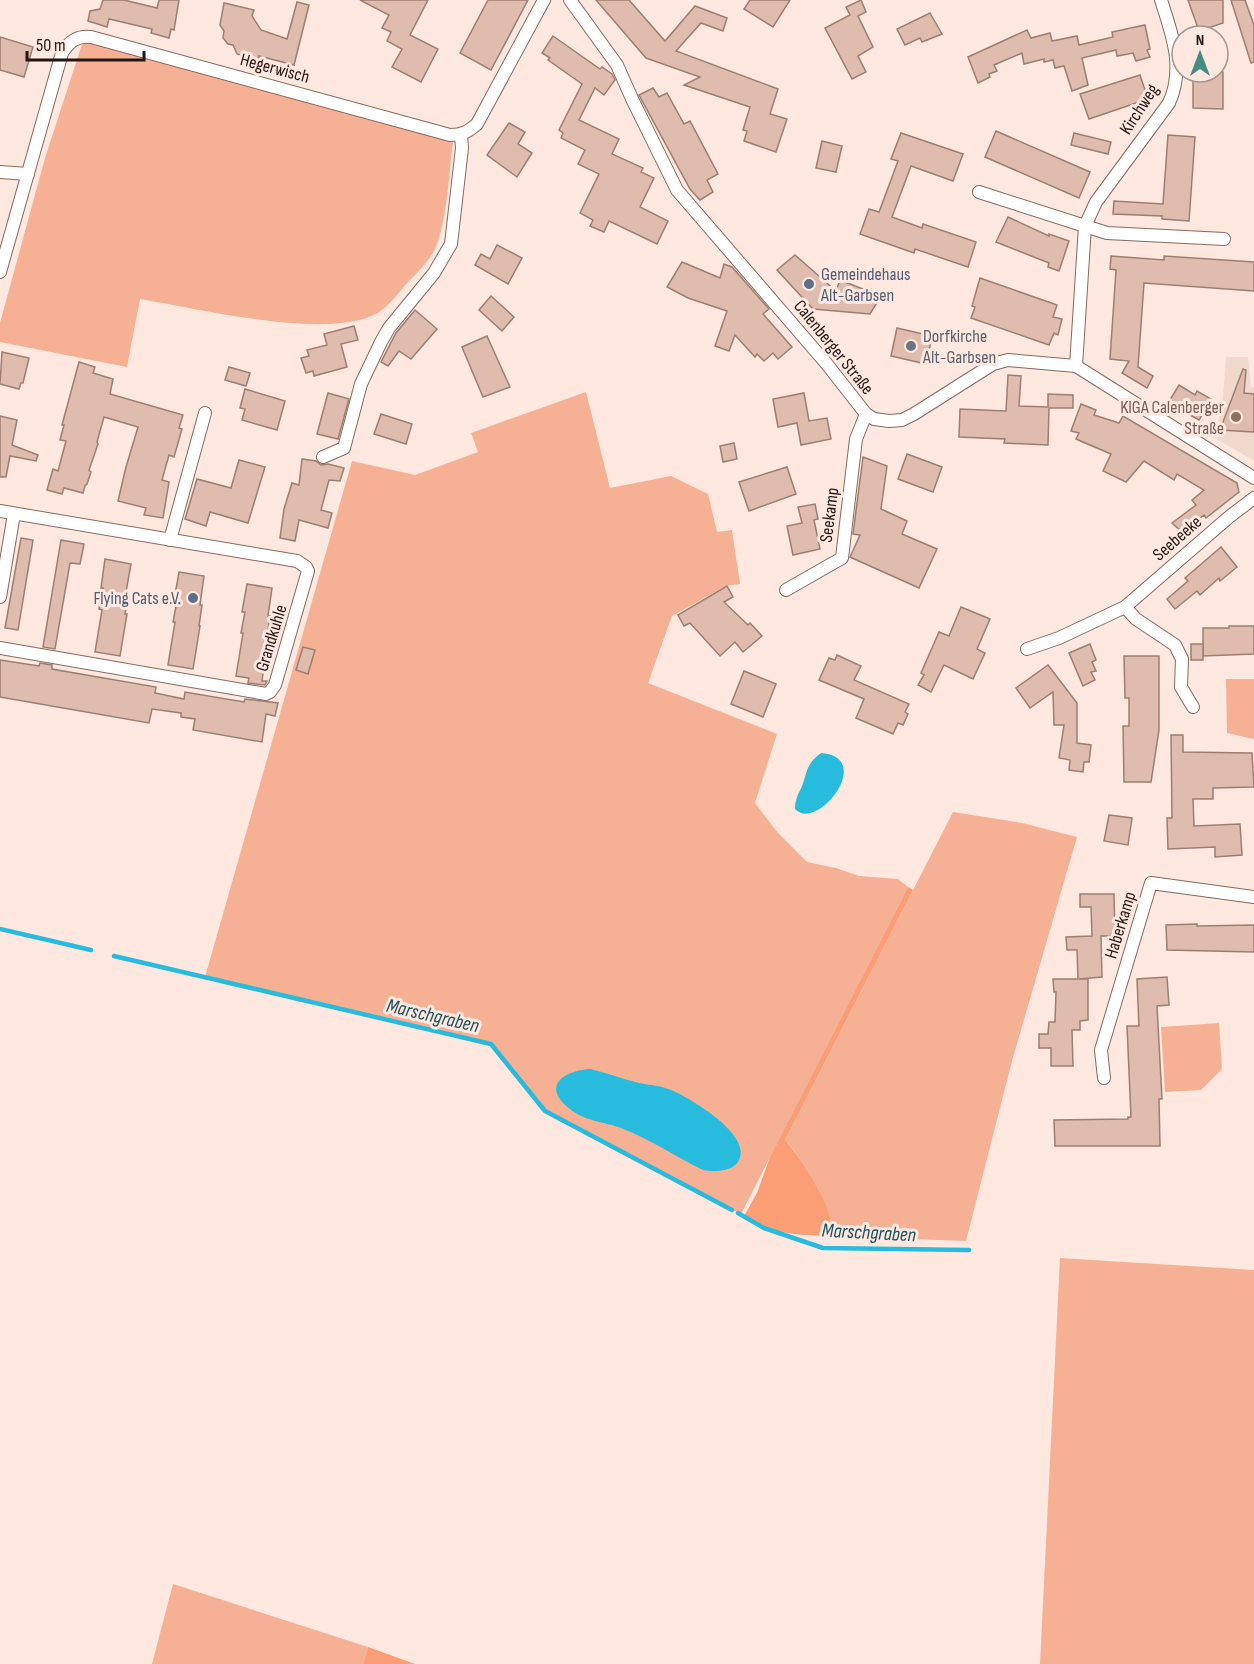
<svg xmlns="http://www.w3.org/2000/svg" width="1254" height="1664" viewBox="0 0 1254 1664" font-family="'Sofia Sans Condensed',sans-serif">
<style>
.built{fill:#f1d8cd}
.green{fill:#f6b195}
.forest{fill:#fb9d75}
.water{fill:#27bcde}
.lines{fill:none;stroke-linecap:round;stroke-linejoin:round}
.stream{stroke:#27bcde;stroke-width:4.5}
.building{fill:#dfbcae;stroke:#9e7e70;stroke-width:1.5}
.street-casing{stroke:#88695c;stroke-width:14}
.street{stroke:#fff;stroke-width:12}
.service-dot{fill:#5c6f8a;stroke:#fee8e0;stroke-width:2}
.worship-dot{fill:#6b7280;stroke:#fee8e0;stroke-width:2}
.education-dot{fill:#8d6e63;stroke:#fee8e0;stroke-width:2}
.labels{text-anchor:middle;stroke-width:6;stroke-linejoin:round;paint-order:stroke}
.street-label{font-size:18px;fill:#231611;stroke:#fee8e0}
.service-label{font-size:18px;fill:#4e5e75;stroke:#fee8e0;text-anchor:start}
.worship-label{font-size:18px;fill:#5b616d;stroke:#fee8e0;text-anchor:start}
.education-label{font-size:18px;fill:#785e54;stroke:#fee8e0;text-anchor:end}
.water-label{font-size:20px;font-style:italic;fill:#195260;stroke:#fee8e0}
</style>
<rect width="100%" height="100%" fill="#fee8e0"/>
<!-- built -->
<polygon class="built" points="1226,357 1248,357 1251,387 1254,387 1254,461 1215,438 1223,397"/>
<!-- green -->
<g class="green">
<path d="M86,32l367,110c-4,30 -6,83 -19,109 -6,11 -17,22 -26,31 -9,10 -18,23 -29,30 -47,30 -183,-4 -239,-13l-13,68 -127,-25v-19l45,-165z"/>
<polygon points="586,392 610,488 671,476 708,494 717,532 732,530 740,584 726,586 672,616 648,683 777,734 755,803 778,833 807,862 836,868 859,876 898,879 908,887 741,1214 545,1111 491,1044 205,977 352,461 415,475 478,452 471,433"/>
<polygon points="1226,679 1254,679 1254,739 1227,733"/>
<path d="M953,812l69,11 55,14 -65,224 -46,180 -135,-5c-1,-7 0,-16 -2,-23 -6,-20 -30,-58 -44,-73z"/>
<polygon points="1219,1023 1222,1069 1201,1090 1165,1092 1161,1027"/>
<polygon points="1060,1258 1254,1270 1254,1664 1040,1664"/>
<polygon points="173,1584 368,1647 363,1664 152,1664"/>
</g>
<!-- forest -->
<g class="forest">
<path d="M908,887l5,3 -128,250c14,16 38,52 44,73 2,7 1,16 2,23 -36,-1 -55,-1 -87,-20l13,-23 13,-36z"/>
<polygon points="368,1647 415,1664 363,1664"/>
</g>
<!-- water -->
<g class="water">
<path d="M821,753c55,4 -4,80 -26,56 0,-10 3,-14 7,-23 6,-16 4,-22 19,-33z"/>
<path d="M590,1069c17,4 33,10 49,14 11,2 23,3 32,7 19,8 84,46 67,72 -7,10 -24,10 -35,8 -27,-13 -53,-31 -82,-42 -16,-6 -37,-7 -51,-19 -29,-23 -7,-38 20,-40z"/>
</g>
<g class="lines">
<!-- stream -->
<g class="stream">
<polyline points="0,929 91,950"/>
<polyline points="114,956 491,1044 545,1111 732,1210"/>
<polyline points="738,1213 764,1228 823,1248 969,1250"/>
</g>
</g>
<!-- building -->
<g class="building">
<polygon points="103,0 124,0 157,8 159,0 179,0 174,30 171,29 169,38 151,33 152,29 109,19 107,27 88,21 90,11 100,9"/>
<polygon points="360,0 428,0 410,35 438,49 421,82 392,67 402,49 387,41 391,32 382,28 389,15"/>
<polygon points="488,0 528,0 491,70 460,53"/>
<polygon points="596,0 629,0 665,41 695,6 727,18 723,31 701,23 676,51 778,89 770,114 787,119 776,152 744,141 747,131 743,130 750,107 684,85 700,77 646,58"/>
<polygon points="750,0 790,0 773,27 744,9"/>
<polygon points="861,0 866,12 858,16 873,47 858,56 866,72 852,79 825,28 850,15 846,7"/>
<polygon points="1188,0 1223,0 1223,23 1199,31"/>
<polygon points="1231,0 1245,0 1254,25 1254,62 1251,63"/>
<polygon points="297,2 309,5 294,65 259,56 258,60 237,54 233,45 228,44 223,38 224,31 220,25 224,3 254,10 252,16 261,30 287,39"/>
<polygon points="930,13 942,34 922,42 920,38 905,45 897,29"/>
<polygon points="1145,25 1150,49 1147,50 1150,57 1136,61 1133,53 1117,56 1116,50 1082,58 1088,85 1072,91 1064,66 1055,68 1053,60 1044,62 1044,59 1024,64 1022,53 994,65 997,71 989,74 990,77 978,83 968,57 1027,30 1031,38 1050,33 1052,41 1077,36 1079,45 1113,37 1112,32"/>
<polygon points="553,36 600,69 602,67 612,74 615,80 604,95 595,88 579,120 619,139 612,154 643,168 641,172 654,178 640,207 668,221 657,244 609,221 604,232 590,226 593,220 580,213 599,174 578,164 585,150 561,138 563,133 559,130 582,84 548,60 550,58 542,53"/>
<polygon points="0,37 33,47 24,77 0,70"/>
<polygon points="1193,72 1223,72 1223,109 1193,108"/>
<polygon points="1140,75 1148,99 1089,119 1080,94"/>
<polygon points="653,88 659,97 667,93 684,124 690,121 718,174 707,180 713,192 700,200 690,189 639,95"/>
<polygon points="509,123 525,132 518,144 532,153 517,177 487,155"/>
<polygon points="996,131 1090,172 1079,198 985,157"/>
<polygon points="901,133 963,154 953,181 911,166 892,217 922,228 923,224 976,242 968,267 915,249 914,253 860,234 869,209 879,212 898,161 891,159"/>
<polygon points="1074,133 1111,142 1108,154 1071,145"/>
<polygon points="1168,135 1195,137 1189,221 1162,219 1162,216 1113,214 1114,201 1163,204"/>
<polygon points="822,141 842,146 836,172 816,168"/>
<polygon points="1008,217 1049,236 1049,234 1069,241 1059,271 1048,267 1049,263 996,242"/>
<polygon points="497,245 522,258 508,284 475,265 481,254 490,259"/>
<polygon points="795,255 836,291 840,280 881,296 870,314 813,309 777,270"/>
<polygon points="1111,256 1164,260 1164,256 1254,262 1254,291 1144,283 1138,367 1153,376 1147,388 1122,373 1129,361 1110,359 1116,270 1110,269"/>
<polygon points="682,262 720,278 724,264 732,267 769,309 763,314 792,347 778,359 773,353 764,361 757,354 755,357 735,335 729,351 715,346 727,311 688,298 667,287"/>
<polygon points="980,278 1057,305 1053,317 1062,319 1058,335 1054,333 1049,345 971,318 975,307 972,306"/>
<polygon points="491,296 514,317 502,331 479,310"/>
<polygon points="415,310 437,329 411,359 399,351 388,366 381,362 396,333"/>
<polygon points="354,326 358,340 341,344 347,367 314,376 313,371 306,373 301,358 309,356 307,350 327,345 324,334"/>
<polygon points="897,328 932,336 926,364 891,356"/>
<polygon points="487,336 510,387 483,397 462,347"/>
<polygon points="2,352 29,358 23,383 21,383 19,389 0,384"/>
<polygon points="79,362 95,367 93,373 113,379 110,394 183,415 179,428 182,429 174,457 169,455 162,480 169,482 163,518 144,515 146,508 118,501 126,467 138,427 104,417 97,442 98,444 89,470 91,472 87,484 85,486 83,493 64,488 62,494 47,490 53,469 58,471 66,441 60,440 64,425 62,425"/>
<polygon points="229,367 250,373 246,386 225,380"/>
<polygon points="1243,369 1246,370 1244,393 1254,394 1254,432 1220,430"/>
<polygon points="1008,375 1021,376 1019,406 1048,407 1048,394 1073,395 1073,408 1049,408 1048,445 1004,443 1005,439 959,437 960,409 1006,411"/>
<polygon points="1179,385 1195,395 1197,391 1211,399 1199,420 1168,403"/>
<polygon points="245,389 285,401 277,430 242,420 245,409 240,408"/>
<polygon points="328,393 349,399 338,439 317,434"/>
<polygon points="804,393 809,421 827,418 831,439 801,445 797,423 778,427 773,399"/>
<polygon points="1081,404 1096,410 1094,415 1119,423 1123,416 1237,483 1239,492 1206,518 1204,515 1182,532 1172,523 1196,505 1192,500 1204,490 1177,474 1174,480 1144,461 1126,482 1103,471 1111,454 1076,439 1079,433 1071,431"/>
<polygon points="381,414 412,424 406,444 374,434"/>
<polygon points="0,416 17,420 12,445 38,455 36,461 10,456 6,477 0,477"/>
<polygon points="734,443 737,459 723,462 720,446"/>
<polygon points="907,454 942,467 933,492 898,479"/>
<polygon points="863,457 887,466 881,509 907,521 902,534 937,549 919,588 850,557 860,535 853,534"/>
<polygon points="302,459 316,461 321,465 328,464 344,468 340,481 329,480 321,510 332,513 328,528 299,520 295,541 280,538 284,509 292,483 299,485"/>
<polygon points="239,460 265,467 248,523 210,512 206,526 185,519 197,479 231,488"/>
<polygon points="787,467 796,494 749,511 739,482"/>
<polygon points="815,504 818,519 814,520 820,549 793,555 787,526 802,523 798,507"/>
<polygon points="21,538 33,540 18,630 5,628"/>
<polygon points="61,540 84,544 80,564 70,563 55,649 43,647"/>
<polygon points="1221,547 1237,567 1220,581 1219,578 1200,595 1197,591 1175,609 1167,599 1188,581 1185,578"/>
<polygon points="105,559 131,564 126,592 129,592 125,614 127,614 120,656 95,652 102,610 99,609 103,588 101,588"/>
<polygon points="179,572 204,576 200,605 202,605 199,626 200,626 193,669 168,665 175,622 173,622 177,601 174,600"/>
<polygon points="247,584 272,588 268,616 270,616 267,637 268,638 262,681 267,681 265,685 248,683 249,678 236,676 243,633 241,633 245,612 242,612"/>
<polygon points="727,586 733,597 724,602 748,625 750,623 762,636 743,652 735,642 720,656 690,623 684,626 678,615"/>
<polygon points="961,607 990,619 977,649 985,653 973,679 944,665 931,692 918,685 924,675 921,673 939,632 949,636"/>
<polygon points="1229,626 1254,626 1254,654 1203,656 1203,628 1229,628"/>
<polygon points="1090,644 1096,660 1092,662 1096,671 1091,672 1095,680 1083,686 1069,653"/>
<rect x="1191" y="644" width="12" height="16"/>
<polygon points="303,647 315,650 308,674 296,670"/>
<polygon points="837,655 861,666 854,680 909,704 905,712 908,714 903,725 898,723 893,734 856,718 864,699 819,680 829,658 835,660"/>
<polygon points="1124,656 1159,656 1159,730 1151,782 1124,782 1123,726 1129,726 1129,698 1125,698"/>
<polygon points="0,660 39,666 40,663 52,665 52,669 156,687 155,693 184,699 185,692 244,702 245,699 278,703 275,716 266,714 262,742 193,730 195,719 181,717 181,713 152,709 149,723 0,697"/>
<polygon points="1048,665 1077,703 1077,743 1091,745 1089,762 1084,762 1083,772 1069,770 1070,760 1059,758 1064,725 1054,725 1053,692 1030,708 1016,688"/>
<polygon points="744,671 776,684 763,717 731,704"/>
<polygon points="1171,735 1183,735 1183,752 1252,753 1254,787 1213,788 1213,799 1193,799 1194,826 1240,824 1242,855 1215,857 1215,847 1168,849 1167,818 1172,818"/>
<polygon points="1109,815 1132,818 1128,845 1104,841"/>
<polygon points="1080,894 1114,894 1115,936 1101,936 1102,977 1079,979 1088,979 1088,1020 1080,1021 1080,1030 1072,1030 1073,1066 1051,1066 1051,1048 1039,1048 1039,1034 1048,1034 1049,1022 1055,1022 1056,992 1054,992 1053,979 1078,979 1077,950 1067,950 1066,937 1092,936 1091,907 1080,907"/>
<polygon points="1197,924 1197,926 1254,925 1254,952 1167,950 1166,925"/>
<polygon points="1167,977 1169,1005 1157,1006 1162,1099 1159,1099 1160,1146 1055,1146 1054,1120 1128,1119 1128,1117 1131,1117 1127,1026 1139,1026 1137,979"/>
</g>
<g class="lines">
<!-- street casing -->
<g class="street-casing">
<g id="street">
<polyline points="570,0 617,65 633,101 677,190 826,363 866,414 874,419 889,421 902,420 914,414 993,364 1008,360 1076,366 1254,478"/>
<polyline points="0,172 28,174"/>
<polyline points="979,192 1107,233 1224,239"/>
<path d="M0,272l62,-219c7,-11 15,-18 29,-16l359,98c12,0 18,-3 27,-11l67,-124"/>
<path d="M1076,366l9,-140 11,-24 73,-99c16,-35 3,-69 -8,-103"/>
<polyline points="323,457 344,448 361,384 381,342 389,328 434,273 451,244 462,148 461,135"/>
<polyline points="0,511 297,561 306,567 308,571 275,685 270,692 266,694 0,648"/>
<polyline points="170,540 205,413"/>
<polyline points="786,590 842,558 856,439 866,414"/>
<polyline points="0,597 14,514"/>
<polyline points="1125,607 1136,619 1175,645 1182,659 1181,687 1193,707"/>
<polyline points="1027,649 1059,638 1125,607 1229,517 1254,498"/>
<polyline points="1104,1078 1101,1050 1151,883 1254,897"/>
</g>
</g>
<!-- street -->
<use href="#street" class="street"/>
</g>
<!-- markers -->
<g class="service-dot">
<circle cx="809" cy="284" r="6"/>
<circle cx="193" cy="598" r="6"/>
</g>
<circle class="worship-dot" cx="911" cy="346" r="6"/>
<circle class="education-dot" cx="1236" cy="417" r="6"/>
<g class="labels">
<!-- street labels -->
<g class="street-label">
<text transform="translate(275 68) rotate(15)" y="6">Hegerwisch</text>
<text transform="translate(1139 109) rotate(-57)" y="6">Kirchweg</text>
<text transform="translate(834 347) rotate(51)" y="6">Calenberger Straße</text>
<text transform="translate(829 515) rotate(-83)" y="6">Seekamp</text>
<text transform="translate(1177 538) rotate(-41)" y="6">Seebeeke</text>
<text transform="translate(271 638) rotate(-73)" y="6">Grandkuhle</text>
<text transform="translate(1120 925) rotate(-73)" y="6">Haberkamp</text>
</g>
<!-- service labels -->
<g class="service-label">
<text x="821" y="280">Gemeindehaus<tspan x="821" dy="21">Alt-Garbsen</tspan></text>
<text x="181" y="604" text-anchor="end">Flying Cats e.V.</text>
</g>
<!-- worship labels -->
<g class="worship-label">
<text x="923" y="342">Dorfkirche<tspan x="923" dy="21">Alt-Garbsen</tspan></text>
</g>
<!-- education labels -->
<g class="education-label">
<text x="1224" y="413">KIGA Calenberger<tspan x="1224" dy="21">Straße</tspan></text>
</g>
<!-- water labels -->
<g class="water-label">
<text transform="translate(433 1015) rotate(13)" y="7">Marschgraben</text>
<text transform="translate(869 1232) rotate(3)" y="7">Marschgraben</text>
</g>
</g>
<!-- north arrow -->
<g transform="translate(1200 54)"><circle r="28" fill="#fee8e0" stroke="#a6948d" stroke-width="1.5"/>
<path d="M0-4.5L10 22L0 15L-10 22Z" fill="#478c80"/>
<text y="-9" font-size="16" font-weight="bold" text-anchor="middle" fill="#231611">N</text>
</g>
<!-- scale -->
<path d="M27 51v9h117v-9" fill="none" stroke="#231611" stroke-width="3"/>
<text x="36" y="51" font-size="18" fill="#231611" stroke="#fee8e0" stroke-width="4.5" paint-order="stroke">50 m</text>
</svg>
